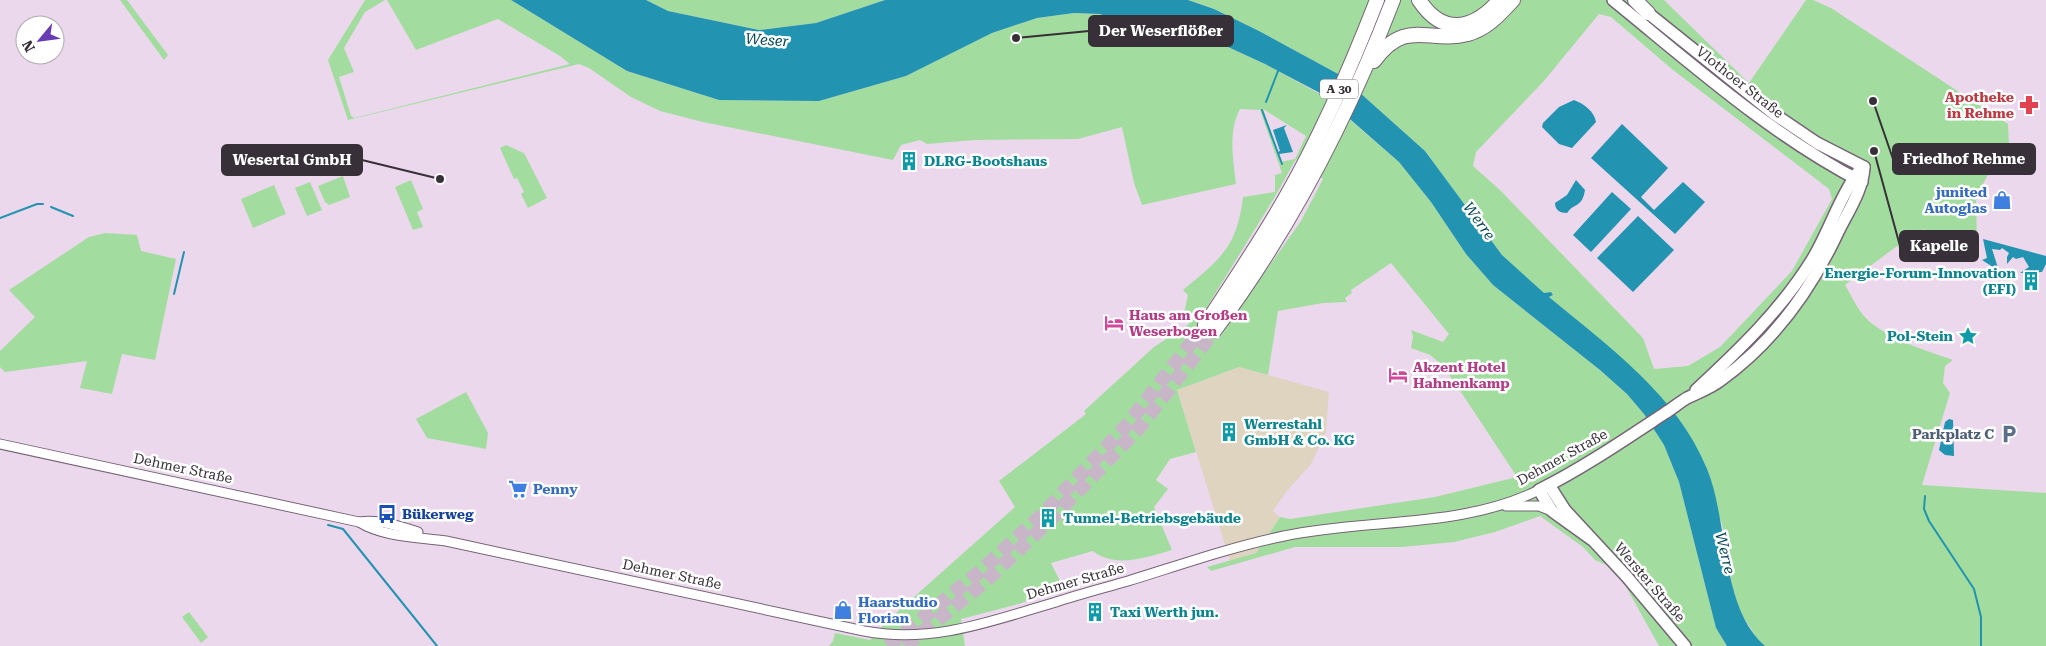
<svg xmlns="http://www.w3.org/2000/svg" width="2046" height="646" viewBox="0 0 2046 646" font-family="'Roboto Serif',serif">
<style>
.industrial{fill:#dfd4c0}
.green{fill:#a2dd9f;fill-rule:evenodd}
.water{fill:#2293b0}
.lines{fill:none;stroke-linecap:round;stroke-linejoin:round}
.stream{stroke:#2293b0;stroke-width:2}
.highway-tunnel{stroke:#c8b6c8;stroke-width:14;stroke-dasharray:14 7;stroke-linecap:butt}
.minor-casing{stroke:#756476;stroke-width:11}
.major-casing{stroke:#756476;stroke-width:14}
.highway-casing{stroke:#756476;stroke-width:16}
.minor{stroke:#fff;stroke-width:9}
.major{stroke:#fff;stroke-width:11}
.highway{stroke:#fff;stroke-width:14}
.labels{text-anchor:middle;stroke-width:5;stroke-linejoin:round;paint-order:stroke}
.shield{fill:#fff;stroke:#736e74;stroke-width:1}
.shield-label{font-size:12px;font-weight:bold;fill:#373038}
.street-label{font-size:14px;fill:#373038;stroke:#fff}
.health-label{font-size:14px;font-weight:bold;fill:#be3a42;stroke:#fff;text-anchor:end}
.culture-label{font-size:14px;font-weight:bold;fill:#0d838f;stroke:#fff;text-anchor:start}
.shop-label{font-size:14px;font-weight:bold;fill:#366cbe;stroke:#fff;text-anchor:start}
.hotel-label{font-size:14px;font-weight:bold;fill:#b23c85;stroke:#fff;text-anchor:start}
.service-label{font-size:14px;font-weight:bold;fill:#4e5e75;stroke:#fff;text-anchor:end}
.transit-label{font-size:14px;font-weight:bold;fill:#164399;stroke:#fff;text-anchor:start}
.water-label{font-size:15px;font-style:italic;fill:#024453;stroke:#fff}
.leader{fill:none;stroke:#373038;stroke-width:2}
.callout-dot{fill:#373038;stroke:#fff;stroke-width:2}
.callout{fill:#373038;stroke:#373038;stroke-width:2}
.callout-label{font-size:15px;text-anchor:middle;font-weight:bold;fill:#fff}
</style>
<rect width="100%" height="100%" fill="#ecd8ec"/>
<!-- industrial -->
<polygon class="industrial" points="1239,367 1329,392 1326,432 1311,464 1286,492 1273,511 1280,517 1256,553 1230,561 1177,390"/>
<!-- green -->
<g class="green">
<polygon points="120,0 127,0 168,55 164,60"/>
<path d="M365,0h20l-20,12 -21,36 10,24 -15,5 12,39 3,2 216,-54 -10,-8 -62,-37 -82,31 -29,-50h124l116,71 92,29 100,1 87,-25 86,-43 45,-15 37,-5 26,1 12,5 49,9 54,13 50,23 55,30 79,68 32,40 35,52 27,31 107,85 27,24 17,20 20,31 15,37 37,146 11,18h-68l-34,-61 -19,-20 -11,-5 -12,-13 -43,-31 -45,16 -41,10 -52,5h-107l-84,24 -4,-4 49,-14 24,-36 10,2 145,-22 82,-20 -62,-94 -14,-19 -11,-9 -19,-7 2,-11 -2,-7 32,12 6,-8 -58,-71 -40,27 1,3 -7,5 2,4 -24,1 -45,8 -10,64 -29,-8 -62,23 19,62 -26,7 -14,21 12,9 -14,18 18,43c-25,7 -56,19 -79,1l-42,12 13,26 -49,16 -54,14 4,27h-136l4,-5 2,-8 35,7 17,-19 128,-114 -16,-26 87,-67 -2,-3 70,-64 35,-23 -5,-11 4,-18 -5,-5c37,-31 54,-42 60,-93l32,-5v-17l7,-2 -22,-63 -20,-1c-12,23 -7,50 -4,75l-94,21 -8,-22 -12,-56 -44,12 -103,1 -48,4 -7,-4 -19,5 -8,15 -190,-38 -43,-11 -29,-14 -42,-29 -10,-4 -231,56 -20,-60zM1263,109l43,27 -11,23 -14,3zM1296,159l27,20 -22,42 -83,118 -21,-16 76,-123z"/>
<polygon points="646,0 885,0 816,23 759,30 668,11"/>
<path d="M1188,0h476l85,83 57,-83h7l18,8 177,116 1,21h-5l-28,52 1,45 -13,3 -8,9 -32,-25 -18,22 -2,2 -7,-7 -52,39c6,10 11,21 18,30 20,23 62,35 90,45l-8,6 -2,17 7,10 -28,92 124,8v153h-281l-7,-6 -16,-25 -8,-19 -12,-72 -35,-93 -29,-37 -63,-58 -46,-39 4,-2 -2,-3 -7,2 -42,-39 -77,-104 -85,-76 -81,-44 -45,-22zM1599,14l12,3 62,53 156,119 3,10 -40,72 -72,76 -32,19 -34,3 -11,-31 -143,-148 -27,-24 3,-14 67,-70z"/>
<polygon points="506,145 524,153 547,198 528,208 521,194 524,192 517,178 514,179 500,148"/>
<polygon points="343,176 350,197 329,205 325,202 318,186"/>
<polygon points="411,180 423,209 417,212 423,227 413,230 395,187"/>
<polygon points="310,182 322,210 307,216 295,188"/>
<polygon points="274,185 286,214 253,228 241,199"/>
<polygon points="105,233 137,235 141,251 176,259 155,360 122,354 112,394 80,388 87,361 5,372 0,367 0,351 35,317 9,290 89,237"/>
<polygon points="466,392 488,433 486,449 427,438 416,419"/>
<polygon points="189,612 208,637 201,643 182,617"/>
</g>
<!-- water -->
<g class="water">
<path d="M511,0h135l22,11 91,19 57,-7 69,-23h303l26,9 45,22 81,44 85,76 77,104 42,38 7,-1 2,3 -4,2c59,49 128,98 158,172 22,53 13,138 58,177h-38l-11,-18 -37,-146 -15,-37 -20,-31 -17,-20 -27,-24 -107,-85 -27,-31 -35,-52 -32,-40 -79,-69 -55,-29 -50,-23 -54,-13 -49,-9 -12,-5 -26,-1 -37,5 -45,15 -86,43 -87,25 -100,-1 -92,-29z"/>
<path d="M1574,100c10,4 20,11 22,22l-24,26 -13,-4 -17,-17 1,-4 16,-16z"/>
<polygon points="1622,124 1668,168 1641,197 1654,210 1683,182 1705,202 1675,234 1591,158"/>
<polygon points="1287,125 1284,128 1293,152 1279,154 1278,152 1280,151 1273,130"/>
<path d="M1576,180l9,10c-3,18 -10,12 -18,23 -7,0 -12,-3 -12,-10l12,-8z"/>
<polygon points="1612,192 1631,209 1591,252 1573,235"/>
<polygon points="1638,216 1674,250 1633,292 1597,258"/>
<polygon points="1983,239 2046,256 2046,264 2042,272 2020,273 2029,267 2023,257 2016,259 2013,257 2007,264 2007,257 2009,253 2002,248 2000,250 1992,249 1999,271 1982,260 1987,258"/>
<polygon points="1949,419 1953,420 1954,456 1945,455 1939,450 1945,422"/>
</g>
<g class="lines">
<!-- stream -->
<g class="stream">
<polyline points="1266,102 1278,71"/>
<polyline points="1262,110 1282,164"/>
<polyline points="51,207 73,216"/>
<polyline points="0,218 37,204 43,204"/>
<polyline points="174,294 184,252"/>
<polyline points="1925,496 1924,509 1929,521 1974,589 1981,617 1981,646"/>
<polyline points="328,525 343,529 437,646"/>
</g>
<!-- highway-tunnel -->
<g class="highway-tunnel">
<polyline points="888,646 978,573 1042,515 1127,425 1205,325"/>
<polyline points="905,646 986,581 1051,519 1139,428 1214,331"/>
</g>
<!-- minor casing -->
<g class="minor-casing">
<g id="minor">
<path d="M0,444l359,78c24,15 59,15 87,19l418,90c69,13 127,-10 192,-29 24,-8 48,-14 72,-21 52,-16 103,-34 156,-45 84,-18 176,-7 255,-46"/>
<polyline points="1506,506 1539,506 1552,511"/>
<path d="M359,522c20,-3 40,4 59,10"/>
</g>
</g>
<!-- major casing -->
<g class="major-casing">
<g id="major">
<path d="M1613,0c80,65 158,135 249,182"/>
<polyline points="1643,9 1774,114 1817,143 1864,167"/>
<path d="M1696,390c43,-40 85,-80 116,-130 17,-28 27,-62 46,-88"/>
<polyline points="1549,485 1565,510 1627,577 1685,646"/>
<path d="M1591,539l-39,-28 -13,-21c44,-22 85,-50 126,-77 8,-5 15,-11 22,-15 12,-6 24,-10 34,-18 53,-38 91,-92 118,-150 10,-20 24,-41 25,-63"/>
</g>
</g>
<!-- highway casing -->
<g class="highway-casing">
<g id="highway">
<path d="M1419,0c23,35 52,31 79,2"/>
<polyline points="1635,0 1648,13"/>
<path d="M1374,61c32,-44 54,-17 94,-27 19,-5 32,-20 45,-34"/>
<path d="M1205,325c28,-42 56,-84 81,-128 36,-63 65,-130 91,-197"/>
<path d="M1214,331c75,-100 134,-214 179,-331"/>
</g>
</g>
<!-- minor -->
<use href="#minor" class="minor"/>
<!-- major -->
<use href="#major" class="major"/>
<!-- highway -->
<use href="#highway" class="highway"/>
</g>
<!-- icons -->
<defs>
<g id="pharmacy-bare" transform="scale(1.5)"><path d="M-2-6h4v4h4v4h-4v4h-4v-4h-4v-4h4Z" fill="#e0444e" stroke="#fff" stroke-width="2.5" paint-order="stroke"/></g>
<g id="building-bare" transform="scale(1.5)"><path d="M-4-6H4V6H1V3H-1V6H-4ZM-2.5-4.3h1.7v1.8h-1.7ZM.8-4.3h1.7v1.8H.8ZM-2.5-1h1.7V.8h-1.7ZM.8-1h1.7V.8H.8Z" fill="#0f9aa8" stroke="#fff" stroke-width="2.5" paint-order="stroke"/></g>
<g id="shop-bare" transform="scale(1.5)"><path d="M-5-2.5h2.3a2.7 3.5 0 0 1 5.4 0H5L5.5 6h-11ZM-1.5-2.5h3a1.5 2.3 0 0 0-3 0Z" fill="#3f7fe0" stroke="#fff" stroke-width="2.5" paint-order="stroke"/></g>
<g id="hotel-bare" transform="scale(1.5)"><path d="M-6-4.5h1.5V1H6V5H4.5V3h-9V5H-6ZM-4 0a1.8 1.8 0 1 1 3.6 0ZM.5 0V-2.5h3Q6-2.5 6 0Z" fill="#d1479c" stroke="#fff" stroke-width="2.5" paint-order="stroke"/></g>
<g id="sight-bare" transform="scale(1.5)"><path d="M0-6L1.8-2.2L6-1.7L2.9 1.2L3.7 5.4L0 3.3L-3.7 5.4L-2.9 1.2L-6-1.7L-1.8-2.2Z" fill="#0f9aa8" stroke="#fff" stroke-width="2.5" paint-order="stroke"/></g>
<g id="parking-bare" transform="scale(1.5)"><path d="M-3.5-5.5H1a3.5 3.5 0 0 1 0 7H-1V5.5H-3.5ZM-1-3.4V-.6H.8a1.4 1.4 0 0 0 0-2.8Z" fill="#5c6f8a" stroke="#fff" stroke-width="2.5" paint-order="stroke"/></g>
<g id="supermarket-bare" transform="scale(1.5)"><path d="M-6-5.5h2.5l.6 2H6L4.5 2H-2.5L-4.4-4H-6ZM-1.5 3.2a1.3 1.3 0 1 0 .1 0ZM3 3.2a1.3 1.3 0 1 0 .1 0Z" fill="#3f7fe0" stroke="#fff" stroke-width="2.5" paint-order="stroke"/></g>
<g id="bus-bare" transform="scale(1.5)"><path d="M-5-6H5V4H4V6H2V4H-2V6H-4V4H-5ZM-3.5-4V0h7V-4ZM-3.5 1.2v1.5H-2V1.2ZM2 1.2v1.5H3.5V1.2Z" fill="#1a4fb4" stroke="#fff" stroke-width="2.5" paint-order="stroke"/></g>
</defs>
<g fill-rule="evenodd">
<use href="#pharmacy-bare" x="2029" y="105"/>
<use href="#building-bare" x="909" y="161"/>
<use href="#shop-bare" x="2002" y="200"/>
<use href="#building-bare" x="2031" y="281"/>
<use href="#hotel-bare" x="1114" y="323"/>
<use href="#sight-bare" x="1968" y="336"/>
<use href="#hotel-bare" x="1398" y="375"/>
<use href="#building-bare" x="1229" y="432"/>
<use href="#parking-bare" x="2009" y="434"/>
<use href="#supermarket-bare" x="518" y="489"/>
<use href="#bus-bare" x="387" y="514"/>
<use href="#building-bare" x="1048" y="518"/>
<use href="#shop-bare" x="843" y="610"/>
<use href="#building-bare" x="1095" y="612"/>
</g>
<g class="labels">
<!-- shield labels -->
<rect class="shield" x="1320" y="79.5" width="38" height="19" rx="4"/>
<g class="shield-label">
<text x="1339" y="93">A 30</text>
</g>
<!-- street labels -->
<g class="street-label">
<text transform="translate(1740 82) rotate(38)" y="5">Vlothoer Straße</text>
<text transform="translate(1562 457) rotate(-29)" y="5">Dehmer Straße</text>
<text transform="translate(183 468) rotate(12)" y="5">Dehmer Straße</text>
<text transform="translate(672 574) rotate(12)" y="5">Dehmer Straße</text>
<text transform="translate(1075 581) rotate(-16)" y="5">Dehmer Straße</text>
<text transform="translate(1650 582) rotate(49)" y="5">Werster Straße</text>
</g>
<!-- health labels -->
<g class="health-label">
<text x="2014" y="102">Apotheke<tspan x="2014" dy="16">in Rehme</tspan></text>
</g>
<!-- culture labels -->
<g class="culture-label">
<text x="924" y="166">DLRG-Bootshaus</text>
<text x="2016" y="278" text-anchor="end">Energie-Forum-Innovation<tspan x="2016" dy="16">(EFI)</tspan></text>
<text x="1953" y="341" text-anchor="end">Pol-Stein</text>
<text x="1244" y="429">Werrestahl<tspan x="1244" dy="16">GmbH &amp; Co. KG</tspan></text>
<text x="1063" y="523">Tunnel-Betriebsgebäude</text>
<text x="1110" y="617">Taxi Werth jun.</text>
</g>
<!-- shop labels -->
<g class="shop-label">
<text x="1987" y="197" text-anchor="end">junited<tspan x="1987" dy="16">Autoglas</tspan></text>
<text x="533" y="494">Penny</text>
<text x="858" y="607">Haarstudio<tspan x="858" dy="16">Florian</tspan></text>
</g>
<!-- hotel labels -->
<g class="hotel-label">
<text x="1129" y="320">Haus am Großen<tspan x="1129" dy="16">Weserbogen</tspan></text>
<text x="1413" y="372">Akzent Hotel<tspan x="1413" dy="16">Hahnenkamp</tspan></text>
</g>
<!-- service labels -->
<g class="service-label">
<text x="1994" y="439">Parkplatz C</text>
</g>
<!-- transit labels -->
<g class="transit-label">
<text x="402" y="519">Bükerweg</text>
</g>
<!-- water labels -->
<g class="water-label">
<text transform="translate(767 40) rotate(4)" y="5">Weser</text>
<text transform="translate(1479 221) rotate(54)" y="5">Werre</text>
<text transform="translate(1725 553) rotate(76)" y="5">Werre</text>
</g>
</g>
<!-- callouts -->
<path class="leader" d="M1016 38L1089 31M1873 101L1893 159M440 179L362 160M1874 151L1900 246"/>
<g class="callout-dot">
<circle cx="1016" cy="38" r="5"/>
<circle cx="1873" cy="101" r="5"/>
<circle cx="440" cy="179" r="5"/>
<circle cx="1874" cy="151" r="5"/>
</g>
<g class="callout">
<rect x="1089" y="16" width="144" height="30" rx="5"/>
<rect x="1893" y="144" width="142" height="30" rx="5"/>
<rect x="222" y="145" width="140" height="30" rx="5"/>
<rect x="1900" y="231" width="78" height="30" rx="5"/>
</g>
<g class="callout-label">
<text x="1161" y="36">Der Weserflößer</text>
<text x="1964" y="164">Friedhof Rehme</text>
<text x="292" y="165">Wesertal GmbH</text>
<text x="1939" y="251">Kapelle</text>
</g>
<!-- north arrow -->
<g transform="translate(40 40) rotate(241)"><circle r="24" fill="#ffffff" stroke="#afacaf"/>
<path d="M0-4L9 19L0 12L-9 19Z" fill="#673bb3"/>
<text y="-8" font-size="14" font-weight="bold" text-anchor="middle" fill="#373038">N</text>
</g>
</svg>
